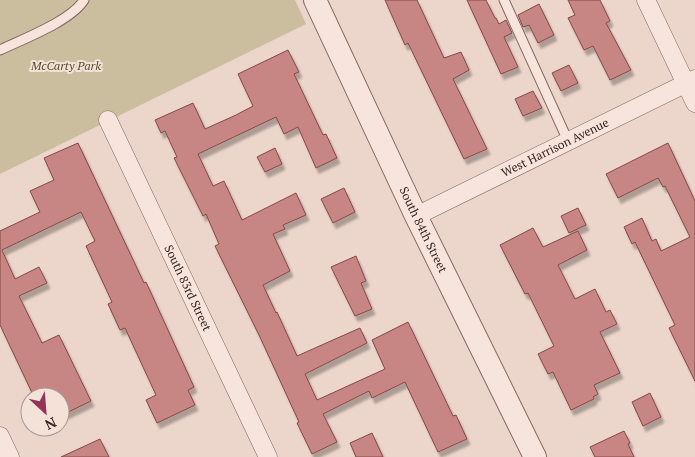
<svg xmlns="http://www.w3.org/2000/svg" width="695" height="457" viewBox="0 0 695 457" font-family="'PT Serif',serif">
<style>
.green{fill:#cabe9e}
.building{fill:#c78583;stroke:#854847;filter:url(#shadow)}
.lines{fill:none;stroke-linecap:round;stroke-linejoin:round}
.service-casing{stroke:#88665f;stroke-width:11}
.minor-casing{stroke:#88665f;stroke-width:19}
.tertiary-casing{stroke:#88665f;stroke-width:24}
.service{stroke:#f7e5dd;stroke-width:9}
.minor{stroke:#f7e5dd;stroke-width:18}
.tertiary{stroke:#f7e5dd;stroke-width:22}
.labels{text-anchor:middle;stroke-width:4;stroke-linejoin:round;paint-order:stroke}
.park-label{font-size:12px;font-style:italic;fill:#544f2a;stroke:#f4e2d9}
.street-label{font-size:12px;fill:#392422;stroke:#f4e2d9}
</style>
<defs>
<filter id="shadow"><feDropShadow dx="3" dy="5.5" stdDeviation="1" flood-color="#0004"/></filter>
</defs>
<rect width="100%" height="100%" fill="#ecd5ca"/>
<!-- green -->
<polygon class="green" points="0,0 295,0 306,24 0,174"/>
<!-- building -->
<g class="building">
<polygon points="385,0 417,0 444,58 461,52 469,70 453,79 487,149 464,159 408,43 405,45"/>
<polygon points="467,0 486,0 495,18 496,18 499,24 506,20 512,33 504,37 518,67 501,74"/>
<polygon points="568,0 600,0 610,21 606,23 631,70 610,80 593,46 584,50 568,18 575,15"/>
<polygon points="539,4 554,35 538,43 529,25 523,27 518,15"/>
<polygon points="288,50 299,72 294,74 323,135 326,134 337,158 316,168 298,127 284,134 276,117 198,154 213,186 224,181 242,220 296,193 306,215 283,225 285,229 273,234 290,271 263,285 276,313 277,312 297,356 360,328 367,343 305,374 317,400 385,369 372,340 408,322 453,416 456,415 467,439 438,452 405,382 372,398 369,391 323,414 337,442 312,454 297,423 299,422 259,335 215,246 219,244 206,214 203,216 174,158 177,157 165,131 161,133 155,120 193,103 205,129 236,115 253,106 238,74"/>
<polygon points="569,65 578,83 561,91 552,73"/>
<polygon points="533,91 542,108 523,116 515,99"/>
<polygon points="78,143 144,283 146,282 194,387 188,390 195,405 157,423 146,400 156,395 125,328 120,330 108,304 112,302 86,246 95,241 81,212 2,250 15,279 39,267 47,283 19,296 42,343 59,335 91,401 60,416 60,397 34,397 0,325 0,231 40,212 30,191 54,180 44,158"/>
<polygon points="668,143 695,201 695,381 669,328 675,325 635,242 632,244 624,227 642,218 652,241 656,239 661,251 690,237 665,186 663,187 658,178 618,198 606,174"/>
<polygon points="275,148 282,164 265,172 257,157"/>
<polygon points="344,188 355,212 333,223 321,199"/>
<polygon points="578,208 586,225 569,233 561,216"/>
<polygon points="533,228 543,247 578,231 587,250 558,265 575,299 595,289 606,312 610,310 617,324 600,332 620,373 594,385 598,394 593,397 594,399 571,410 553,372 548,374 538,354 554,346 528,293 525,294 500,245"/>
<polygon points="356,256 366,281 361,283 372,309 355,316 331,267"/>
<polygon points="650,393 661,417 643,426 632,402"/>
<polygon points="624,431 630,443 628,444 634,457 595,457 590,447"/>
<polygon points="372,433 383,457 356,457 350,443"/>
<polygon points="100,439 109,457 61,457"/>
</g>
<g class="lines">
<!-- service casing -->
<g class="service-casing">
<g id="service">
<polyline points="504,0 568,141"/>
<path d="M0,50c23,-11 71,-29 84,-50"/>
</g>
</g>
<!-- minor casing -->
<g class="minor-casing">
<g id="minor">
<polyline points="646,0 695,103"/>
<path id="s1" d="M108,120l160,337"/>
<path id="s2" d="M416,216l279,-137"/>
<polyline points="0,436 10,457"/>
</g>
</g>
<!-- tertiary casing -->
<g class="tertiary-casing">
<g id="tertiary">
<path id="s3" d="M315,0l101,216 119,241"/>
</g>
</g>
<!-- service -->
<use href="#service" class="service"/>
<!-- minor -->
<use href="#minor" class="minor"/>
<!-- tertiary -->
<use href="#tertiary" class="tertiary"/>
</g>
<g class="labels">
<!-- park labels -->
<g class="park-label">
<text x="66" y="70">McCarty Park</text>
</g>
<!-- street labels -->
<g class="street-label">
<text dy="4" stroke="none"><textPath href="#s2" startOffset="155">West Harrison Avenue</textPath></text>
<text dy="4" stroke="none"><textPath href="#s3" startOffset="254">South 84th Street</textPath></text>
<text dy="4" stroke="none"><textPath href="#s1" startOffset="186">South 83rd Street</textPath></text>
</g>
</g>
<!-- north arrow -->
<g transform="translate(45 412) rotate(154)"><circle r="24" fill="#f4e2d9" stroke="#a99690"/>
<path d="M0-4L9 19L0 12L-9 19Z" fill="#933358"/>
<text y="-8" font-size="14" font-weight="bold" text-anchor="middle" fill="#392422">N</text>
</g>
</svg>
